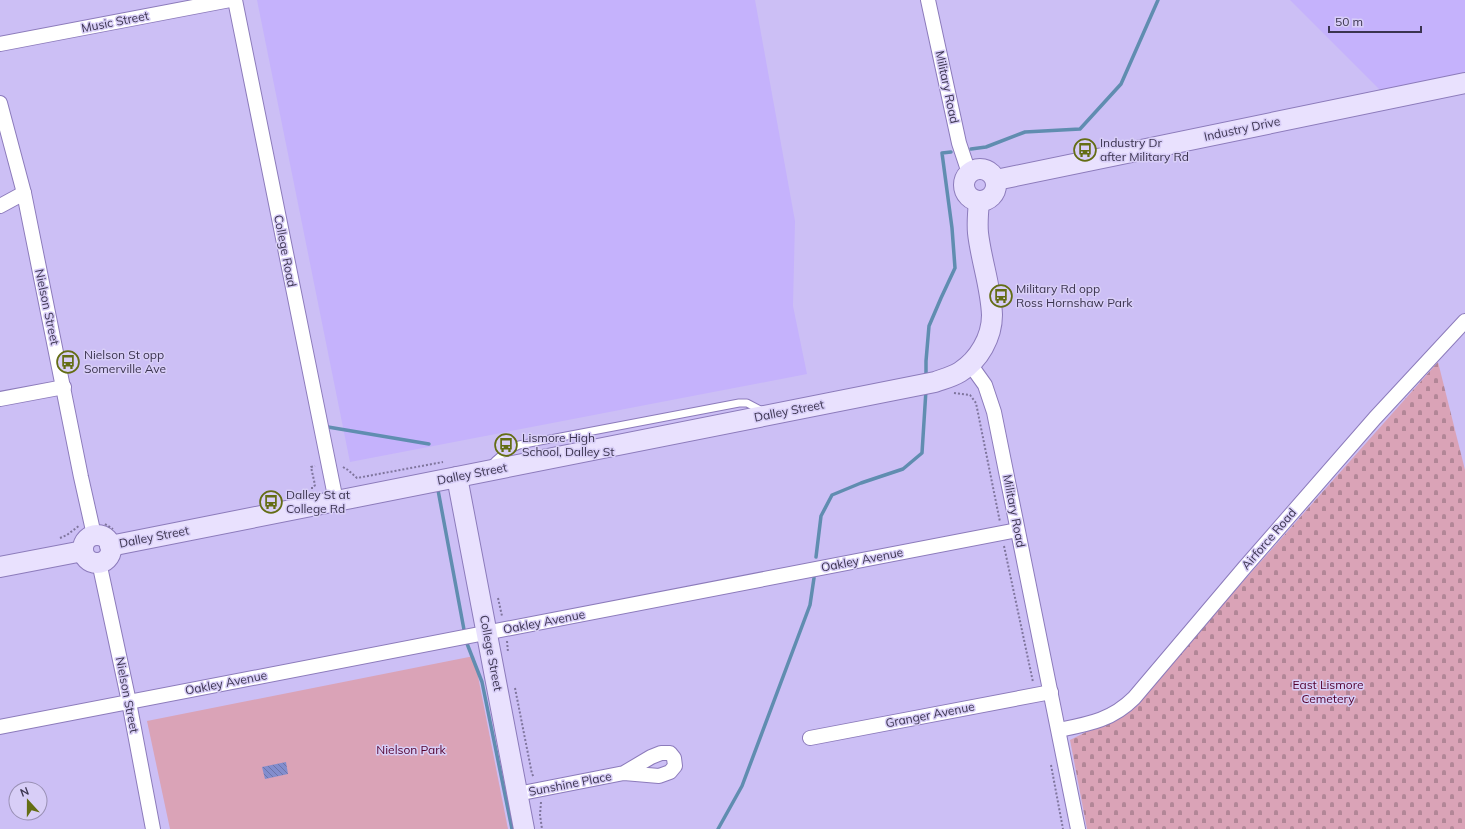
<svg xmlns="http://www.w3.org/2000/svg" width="1465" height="829" viewBox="0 0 1465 829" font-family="Mulish,sans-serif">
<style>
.built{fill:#c5b2fc}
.cemetery{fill:url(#cemetery-stones)}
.park{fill:#daa3b7}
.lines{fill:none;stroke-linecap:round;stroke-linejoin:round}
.stream{stroke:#608db0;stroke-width:3.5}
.building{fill:url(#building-back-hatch)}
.lane-casing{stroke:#8c7bbb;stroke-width:9}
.street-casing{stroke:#8c7bbb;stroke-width:16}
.secondary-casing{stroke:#8c7bbb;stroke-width:22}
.path{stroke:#7f759d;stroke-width:2;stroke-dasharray:2 2;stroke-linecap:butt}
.lane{stroke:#fff;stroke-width:7}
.street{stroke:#fff;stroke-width:14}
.secondary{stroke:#e9e1fe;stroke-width:20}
.labels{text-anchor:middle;stroke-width:3;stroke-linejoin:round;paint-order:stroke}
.street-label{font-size:12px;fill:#3b344f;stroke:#d8cef7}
.poi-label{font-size:12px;fill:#3b344f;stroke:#d8cef7;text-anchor:start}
.park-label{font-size:12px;fill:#53002d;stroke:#d8cef7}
</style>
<defs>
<pattern id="cemetery-stones" width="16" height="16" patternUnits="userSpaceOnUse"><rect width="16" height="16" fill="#daa3b7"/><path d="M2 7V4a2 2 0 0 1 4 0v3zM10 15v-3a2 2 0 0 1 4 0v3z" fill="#b28697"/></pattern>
<pattern id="building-back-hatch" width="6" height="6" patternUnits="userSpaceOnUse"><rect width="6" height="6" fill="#828dcd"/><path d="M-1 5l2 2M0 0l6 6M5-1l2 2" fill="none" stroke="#6c74a9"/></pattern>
</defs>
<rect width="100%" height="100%" fill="#ccbff5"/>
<!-- built -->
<g class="built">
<polygon points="257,0 755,0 795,221 793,306 807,374 350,462"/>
<polygon points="1290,0 1465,0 1465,83 1389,99"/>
</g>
<!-- cemetery -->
<polygon class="cemetery" points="1438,362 1465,470 1465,829 1087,829 1070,740 1128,711"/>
<!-- park -->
<polygon class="park" points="474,656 508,829 170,829 147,721"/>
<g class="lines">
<!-- stream -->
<g class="stream">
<polyline points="971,149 986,147 1025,132 1080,129 1121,84 1158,0"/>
<polyline points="926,378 926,361 929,326 941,298 955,268 952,228 942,153 951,152"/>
<polyline points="328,427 429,444"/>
<polyline points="438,490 465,635"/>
<polyline points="816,557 821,516 832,495 861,483 903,469 922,453 926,390"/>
<polyline points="466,641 482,682 512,829"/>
<polyline points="718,829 742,786 810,605 814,578"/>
</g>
</g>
<!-- building -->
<polygon class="building" points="286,762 288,774 265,779 262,767"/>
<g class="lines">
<!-- lane casing -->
<g class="lane-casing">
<path id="lane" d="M490,466c9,-10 17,-16 29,-21l220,-42h8l17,9"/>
</g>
<!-- street casing -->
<g class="street-casing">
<g id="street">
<polyline points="235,0 336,501"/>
<polyline points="928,0 959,143 969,173"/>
<polyline points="0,44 230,0"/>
<polyline points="0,103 24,193 81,477 94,535"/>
<polyline points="0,206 24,193"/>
<polyline points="970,364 985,385 994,412 1078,829"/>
<polyline points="0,399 64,387"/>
<polyline points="99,562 129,702 153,829"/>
<polyline points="0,727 1017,530"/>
<path d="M1059,730c30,-6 53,-10 75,-32l111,-131 130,-149 90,-97"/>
<polyline points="810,738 1051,692"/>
<polyline points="517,794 624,773 659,776 670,772 675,766 674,758 670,753 661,753 651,757 624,773"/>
</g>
</g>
<!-- secondary casing -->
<g class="secondary-casing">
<g id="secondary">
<circle cx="980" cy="185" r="16"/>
<polyline points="996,180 1465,83"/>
<polyline points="457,477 524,829"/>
<circle cx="97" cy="549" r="14"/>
<path d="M110,546l825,-164c8,-3 17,-5 25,-10 19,-12 32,-35 32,-57 -1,-28 -11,-55 -14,-82 -1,-11 0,-21 1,-31"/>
<polyline points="0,567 83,551"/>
</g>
</g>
<!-- path -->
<g class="path">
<polyline points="954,393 970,395 976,403 1000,522"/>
<polyline points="343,467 348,470 357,478 443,462"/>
<polyline points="311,488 313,488 315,485 311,467 315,466"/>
<polyline points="105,524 113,529"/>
<polyline points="60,538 67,535 80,525"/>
<polyline points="1004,546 1033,682"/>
<polyline points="498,598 502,616"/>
<polyline points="507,641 508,652"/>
<polyline points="515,688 532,774 534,777"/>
<polyline points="1051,765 1063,829"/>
<polyline points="541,802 540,815 542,829"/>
</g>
<!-- lane -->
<use href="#lane" class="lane"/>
<!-- street -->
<use href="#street" class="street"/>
<!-- secondary -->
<use href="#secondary" class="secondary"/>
</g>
<!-- icons -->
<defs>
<g id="bus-ring" transform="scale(1.15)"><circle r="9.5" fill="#d8cef7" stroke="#646d14" stroke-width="1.5"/><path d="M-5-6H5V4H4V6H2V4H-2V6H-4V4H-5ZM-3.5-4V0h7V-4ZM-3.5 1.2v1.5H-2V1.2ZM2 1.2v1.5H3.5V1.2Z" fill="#646d14"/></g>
</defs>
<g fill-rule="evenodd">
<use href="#bus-ring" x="1085" y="150"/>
<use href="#bus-ring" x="1001" y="296"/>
<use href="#bus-ring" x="68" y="362"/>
<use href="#bus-ring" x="506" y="445"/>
<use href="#bus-ring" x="271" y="502"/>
</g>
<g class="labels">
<!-- street labels -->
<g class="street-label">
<text transform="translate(115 22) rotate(-11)" y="4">Music Street</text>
<text transform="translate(947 87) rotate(78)" y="4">Military Road</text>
<text transform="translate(1242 129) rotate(-12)" y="4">Industry Drive</text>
<text transform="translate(285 251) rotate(79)" y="4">College Road</text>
<text transform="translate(47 307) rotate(78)" y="4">Nielson Street</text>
<text transform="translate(789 411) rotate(-11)" y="4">Dalley Street</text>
<text transform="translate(472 474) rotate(-11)" y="4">Dalley Street</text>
<text transform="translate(1014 511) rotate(79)" y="4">Military Road</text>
<text transform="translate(154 537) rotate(-11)" y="4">Dalley Street</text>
<text transform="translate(1269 539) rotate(-49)" y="4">Airforce Road</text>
<text transform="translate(862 560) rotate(-11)" y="4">Oakley Avenue</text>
<text transform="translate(544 622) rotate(-11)" y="4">Oakley Avenue</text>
<text transform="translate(491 653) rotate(79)" y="4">College Street</text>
<text transform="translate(226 683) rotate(-11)" y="4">Oakley Avenue</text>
<text transform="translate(127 695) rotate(79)" y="4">Nielson Street</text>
<text transform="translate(930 715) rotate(-11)" y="4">Granger Avenue</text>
<text transform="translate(570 784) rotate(-11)" y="4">Sunshine Place</text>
</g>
<!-- poi labels -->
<g class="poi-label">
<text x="1100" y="147">Industry Dr<tspan x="1100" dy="14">after Military Rd</tspan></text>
<text x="1016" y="293">Military Rd opp<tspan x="1016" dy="14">Ross Hornshaw Park</tspan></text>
<text x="84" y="359">Nielson St opp<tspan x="84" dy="14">Somerville Ave</tspan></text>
<text x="522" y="442">Lismore High<tspan x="522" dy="14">School, Dalley St</tspan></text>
<text x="286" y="499">Dalley St at<tspan x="286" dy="14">College Rd</tspan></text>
</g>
<!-- park labels -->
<g class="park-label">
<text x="1328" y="689">East Lismore<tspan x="1328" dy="14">Cemetery</tspan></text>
<text x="411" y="754">Nielson Park</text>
</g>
</g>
<!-- north arrow -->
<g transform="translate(28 801) rotate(339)"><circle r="19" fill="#d8cef7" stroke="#9990b4"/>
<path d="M0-3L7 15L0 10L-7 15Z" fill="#646d14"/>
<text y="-6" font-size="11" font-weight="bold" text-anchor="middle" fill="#3b344f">N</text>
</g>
<!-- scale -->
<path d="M1329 26v6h92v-6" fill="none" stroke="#3b344f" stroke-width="2"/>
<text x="1335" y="26" font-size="12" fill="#3b344f" stroke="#d8cef7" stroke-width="3" paint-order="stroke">50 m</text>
</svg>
